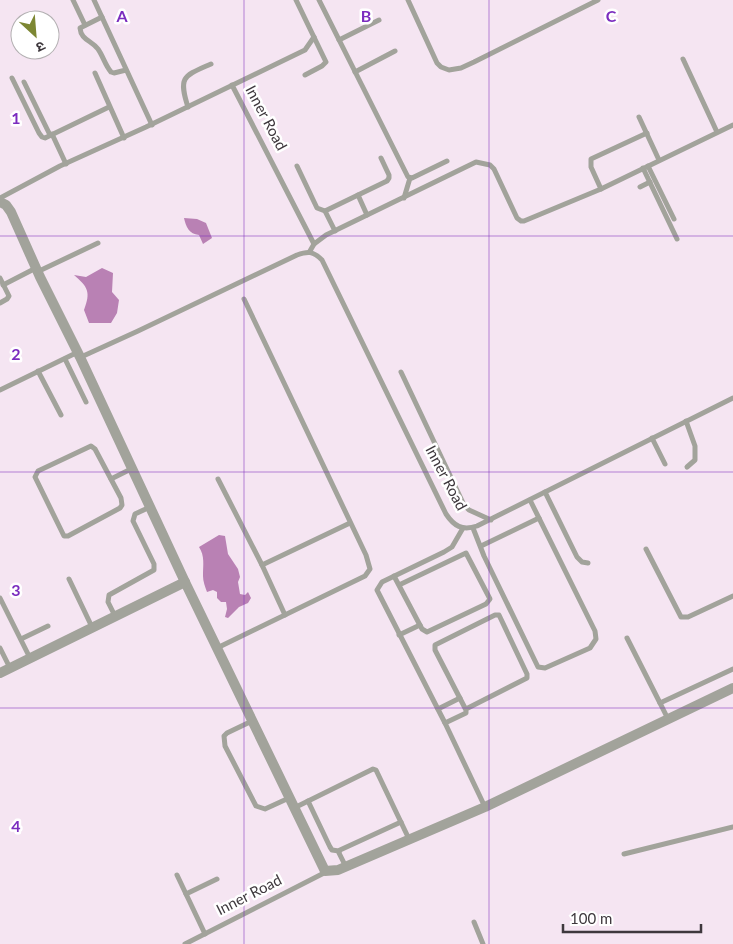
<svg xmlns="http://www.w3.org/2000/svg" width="733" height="944" viewBox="0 0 733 944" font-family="Lato,'Noto Sans Devanagari',sans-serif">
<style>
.water{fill:#b981b4}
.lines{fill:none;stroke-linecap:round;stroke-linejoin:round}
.lane{stroke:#a2a39b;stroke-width:5}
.street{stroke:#a2a39b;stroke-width:10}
.grid{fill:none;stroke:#7b2cbf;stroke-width:1;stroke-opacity:0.55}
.labels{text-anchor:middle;stroke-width:5;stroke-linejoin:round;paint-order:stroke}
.street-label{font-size:15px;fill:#3e383d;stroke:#fff}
.grid-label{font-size:16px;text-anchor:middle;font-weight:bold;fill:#7b2cbf;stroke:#fff;stroke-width:5;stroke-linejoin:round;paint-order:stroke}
</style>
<rect width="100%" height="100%" fill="#f5e5f2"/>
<!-- water -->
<g class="water">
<path d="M184,218l13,1 9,4 6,15 -9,6 -4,-9c-10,-1 -13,-8 -15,-17z"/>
<path d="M102,268l11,5 -1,19 7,8 -2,13 -6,10h-22l-5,-13c7,-18 4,-23 -10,-35l12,2z"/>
<path d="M219,535l6,1 3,18 10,15 2,8 -2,5 2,12 5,1 3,-3 3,6 -3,5 -9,4 -11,11 -3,-1 2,-8 -1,-7h-5l-4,-4v-6l-4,-2 -6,2c-2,-5 -4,-11 -4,-16 0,-11 2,-20 -4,-29z"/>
</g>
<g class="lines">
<!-- lane -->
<g class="lane">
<polyline points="73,0 85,25"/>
<polyline points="94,0 152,125"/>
<polyline points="296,0 326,62 322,66 305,75"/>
<polyline points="319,0 408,177 412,178 447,161"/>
<polyline points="408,0 437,63 441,67 449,70 461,68 474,62 598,0"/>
<path d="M102,17l-22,11c1,12 11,12 18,21 5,7 7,16 13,23l3,1 12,-3"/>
<polyline points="339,40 379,20"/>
<polyline points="683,59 717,132"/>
<polyline points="355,72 395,51"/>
<polyline points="95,73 124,138"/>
<polyline points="12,78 39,133 42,137 45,138 109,107"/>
<polyline points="24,82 50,135"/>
<polyline points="232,85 314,244"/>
<path d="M188,107c-10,-31 -4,-31 23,-43"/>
<polyline points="639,117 659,160"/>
<polyline points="52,134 66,164"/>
<polyline points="297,166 317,208 325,211 387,181 389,178 389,175 381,158"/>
<polyline points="648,166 674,219"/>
<polyline points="643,168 677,239"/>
<polyline points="640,187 650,182"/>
<polyline points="601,189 591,167 591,159 647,133"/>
<polyline points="358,195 367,215"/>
<polyline points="0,198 60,166 146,127 305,50 314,37"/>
<polyline points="404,198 410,178"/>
<polyline points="325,211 335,231"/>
<polyline points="310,251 314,244 326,235 476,162 490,165 494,169 517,218 521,221 524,221 601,189 733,125"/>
<polyline points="37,272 98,243"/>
<polyline points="0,278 9,296 7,299 0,303"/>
<polyline points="3,285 36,268"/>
<path d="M81,357l57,-26 159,-76c11,-4 16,-4 25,5l124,254c8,12 16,17 31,12l256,-128"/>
<polyline points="65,359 86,402"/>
<polyline points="38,371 61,415"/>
<polyline points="401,372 464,505 469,510 491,520"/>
<polyline points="0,390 78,352"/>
<polyline points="686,421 695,446 695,460 687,467"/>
<polyline points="652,438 665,464"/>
<polygon points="91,446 95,449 121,498 122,505 120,508 68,536 64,536 35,477 38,471"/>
<polyline points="111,479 131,469"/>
<polyline points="218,479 262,565 285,615"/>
<polyline points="545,492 577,557 582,562 588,563"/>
<polyline points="463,528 452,547 444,552 382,582 377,590 445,723 485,807"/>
<polyline points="473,528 484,556 538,667 545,668 590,648 596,639 595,631 530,500"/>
<polyline points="481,546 539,518"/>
<polyline points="646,549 681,617 688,617 733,596"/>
<polyline points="262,565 350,523"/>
<polyline points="394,576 422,629 427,632 486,604 490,599 466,553 399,585"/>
<polyline points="69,579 92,627"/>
<polyline points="0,598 30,658"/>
<polyline points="115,616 108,602 109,595 154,570 154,564 133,521 135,514 150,507"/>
<polyline points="399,635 420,625"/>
<polyline points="627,638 660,703 733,669"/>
<polyline points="21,639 48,626"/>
<polyline points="0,648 10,668"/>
<polyline points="217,648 365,576 370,569 366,555 244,299"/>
<polyline points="660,703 668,719"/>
<polyline points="438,709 460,698"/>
<polyline points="252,721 227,733 224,736 225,746 256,806 265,809 289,798"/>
<polyline points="445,723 466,713 466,710 435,650 435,645 495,615 499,615 527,674 527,678 466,709"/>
<polyline points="308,801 330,847 332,850 339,851"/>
<polyline points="294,808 373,769 376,770 409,839"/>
<polyline points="624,854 733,827"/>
<polyline points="346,867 339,853 340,850 401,822"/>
<polyline points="177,875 205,934"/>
<polyline points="186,894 217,879"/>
<polyline points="474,922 483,944"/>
<polyline points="185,944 326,872"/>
</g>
<!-- street -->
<g class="street">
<polyline points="0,202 6,205 11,212 40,277 80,357 185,582 325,871 338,870 485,807 733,688"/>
<polyline points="0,673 185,582"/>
</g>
</g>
<!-- grid -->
<path class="grid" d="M244,0v944M489,0v944M0,236h733M0,472h733M0,708h733"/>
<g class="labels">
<!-- street labels -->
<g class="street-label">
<text transform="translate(266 118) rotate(62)" y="5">Inner Road</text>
<text transform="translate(446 478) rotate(62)" y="5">Inner Road</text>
<text transform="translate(249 895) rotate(-27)" y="5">Inner Road</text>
</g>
</g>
<g class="grid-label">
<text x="122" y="22">A</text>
<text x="366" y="22">B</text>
<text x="611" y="22">C</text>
<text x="16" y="124">1</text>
<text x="16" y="360">2</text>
<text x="16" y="596">3</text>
<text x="16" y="832">4</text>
</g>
<!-- north arrow -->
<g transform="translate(35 35) rotate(154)"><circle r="24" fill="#ffffff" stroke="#b2afb1"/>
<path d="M0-4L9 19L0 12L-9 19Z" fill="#7d8733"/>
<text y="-8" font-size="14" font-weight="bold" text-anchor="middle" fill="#3e383d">उ</text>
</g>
<!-- scale -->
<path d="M563 924v8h138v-8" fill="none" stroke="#3e383d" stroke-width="2.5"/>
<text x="570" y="924" font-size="15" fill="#3e383d" stroke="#ffffff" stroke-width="4" paint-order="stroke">100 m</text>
</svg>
